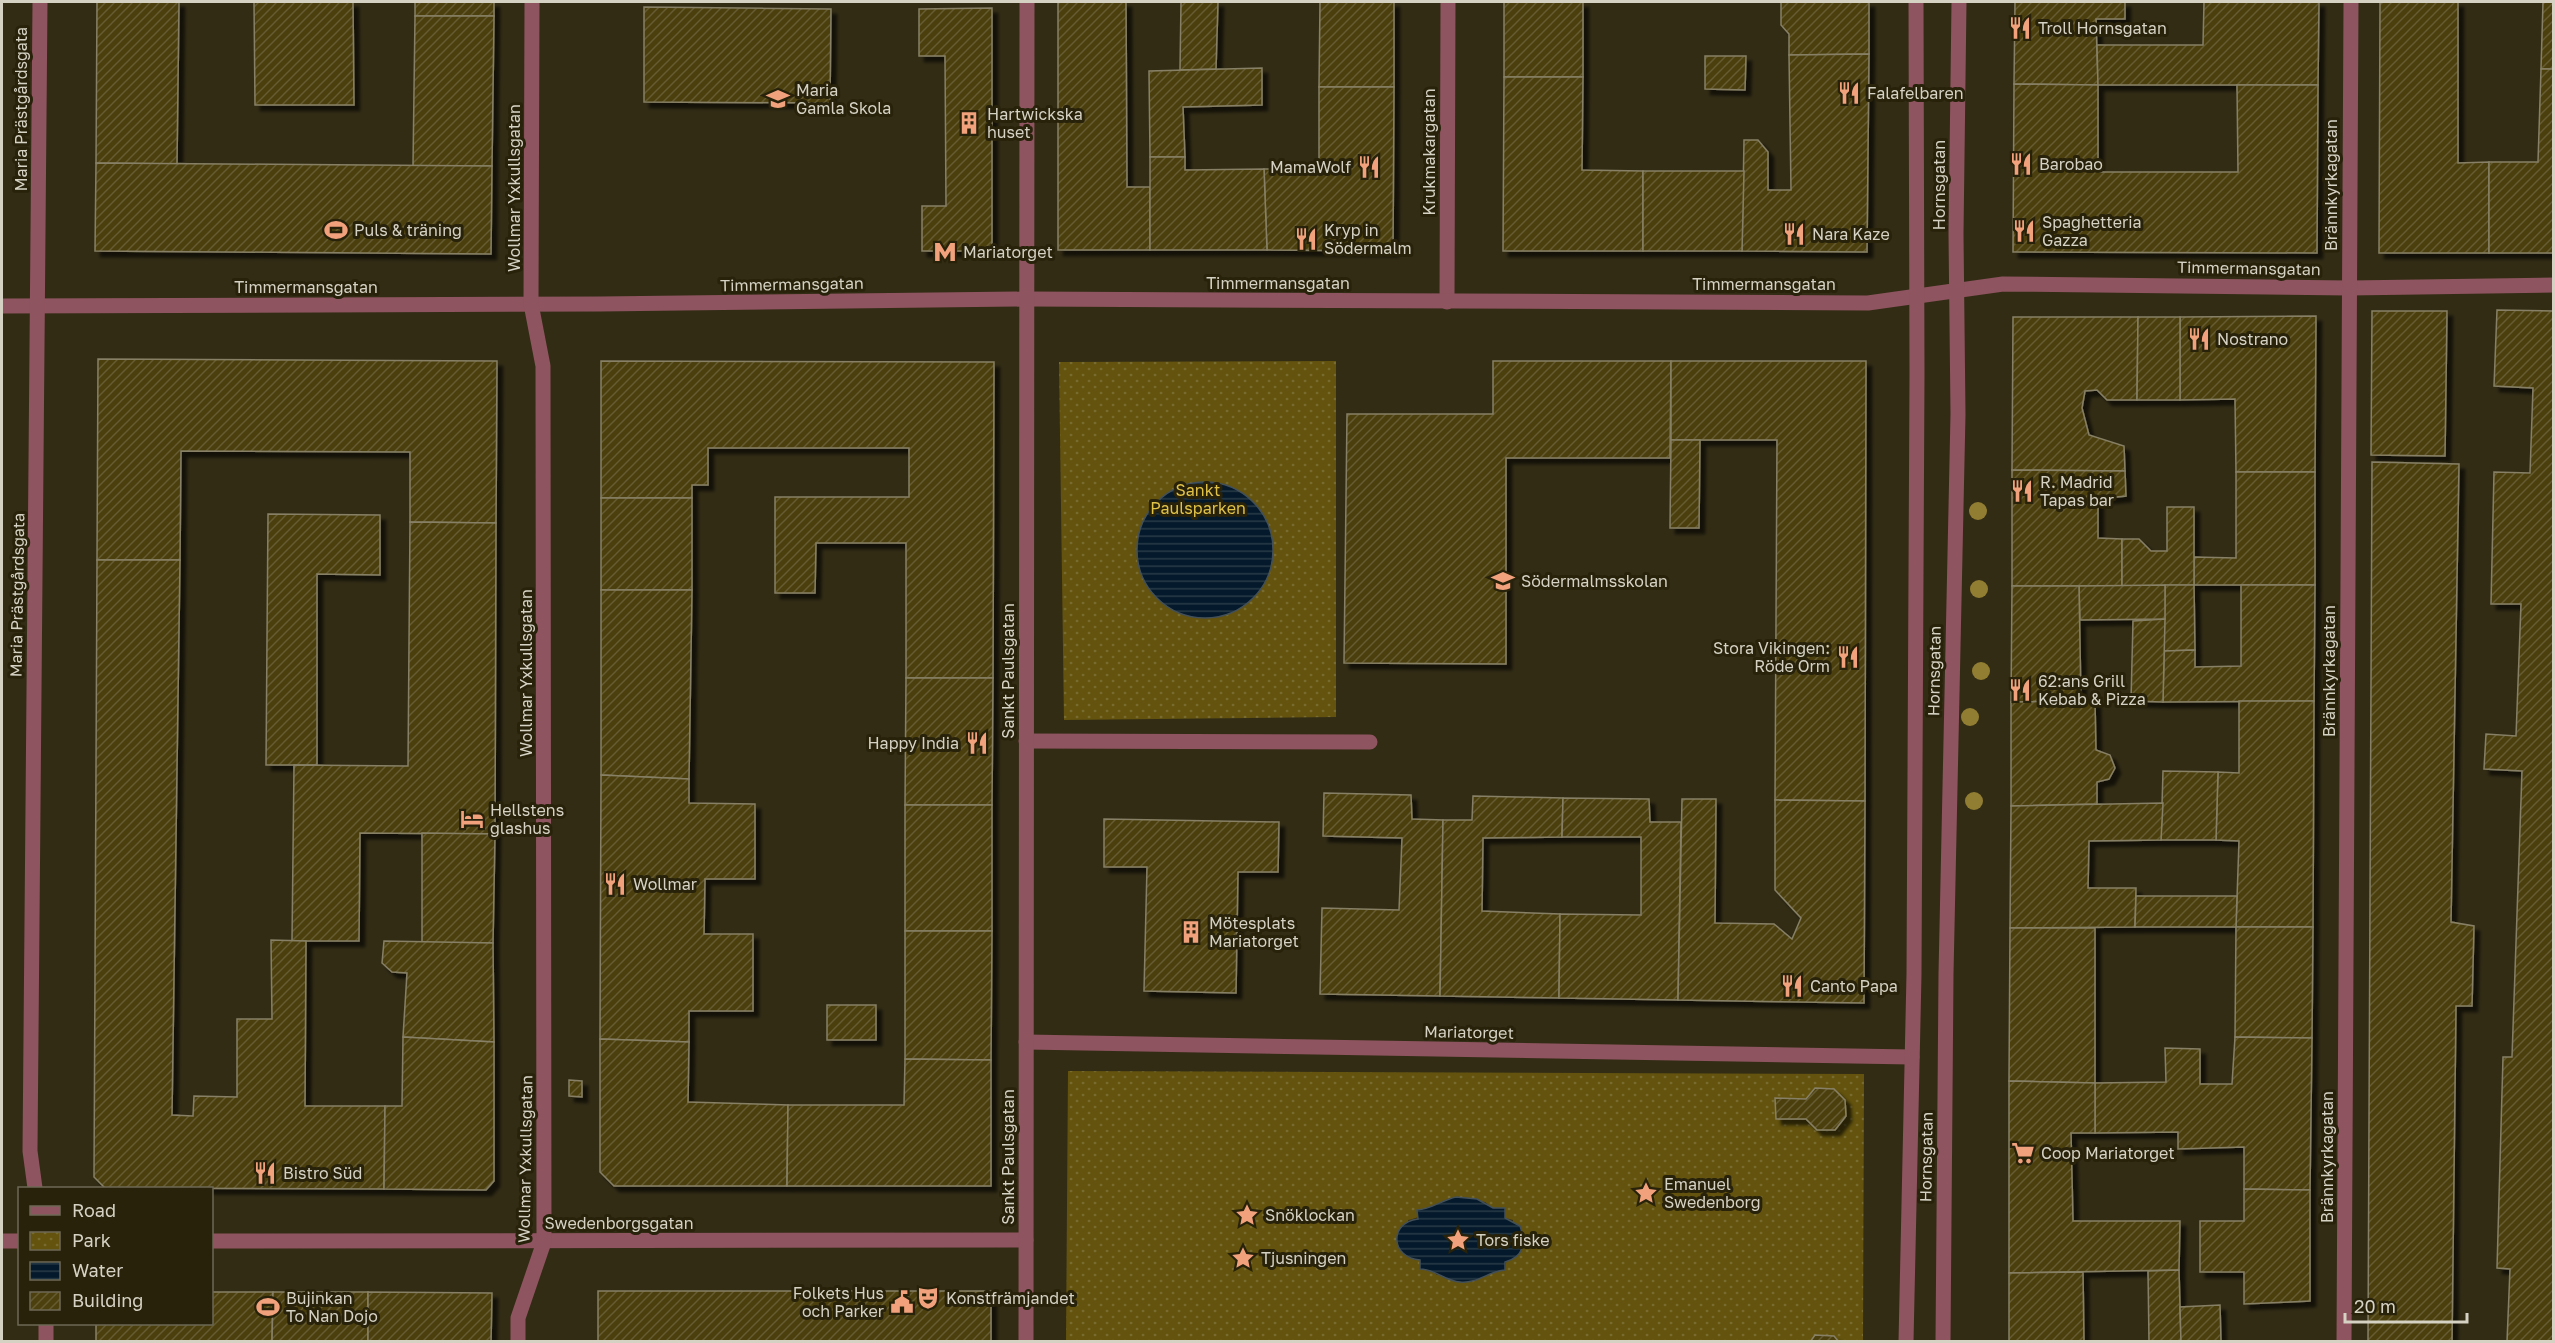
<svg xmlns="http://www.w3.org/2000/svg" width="2555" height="1343" viewBox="0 0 2555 1343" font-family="'Golos Text',sans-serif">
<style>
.park{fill:url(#park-dots);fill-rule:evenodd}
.water{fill:url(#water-rules);stroke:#435059;stroke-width:1.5}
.building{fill:url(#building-hatch);stroke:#878066;stroke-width:1.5;filter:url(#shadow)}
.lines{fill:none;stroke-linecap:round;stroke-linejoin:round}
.minor{stroke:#8e545f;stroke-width:15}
.tree{fill:#927e32}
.labels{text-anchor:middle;stroke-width:6;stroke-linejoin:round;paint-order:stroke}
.poi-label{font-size:16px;fill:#d5d2c4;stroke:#28220b;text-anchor:start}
.street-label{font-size:16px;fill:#d5d2c4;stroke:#28220b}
.park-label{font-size:16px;fill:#e0c249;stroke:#28220b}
</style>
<defs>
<pattern id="park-dots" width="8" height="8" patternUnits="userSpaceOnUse" patternTransform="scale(1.5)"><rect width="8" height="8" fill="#63530e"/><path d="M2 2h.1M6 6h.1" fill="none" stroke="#786b2f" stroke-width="1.8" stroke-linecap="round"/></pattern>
<pattern id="water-rules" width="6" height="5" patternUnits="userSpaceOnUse" patternTransform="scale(1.5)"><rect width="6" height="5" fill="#04192b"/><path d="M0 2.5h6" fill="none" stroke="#283a48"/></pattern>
<pattern id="building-hatch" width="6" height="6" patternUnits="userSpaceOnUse" patternTransform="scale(1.5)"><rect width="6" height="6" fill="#4c400f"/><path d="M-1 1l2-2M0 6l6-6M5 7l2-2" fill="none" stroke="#655b30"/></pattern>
<filter id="shadow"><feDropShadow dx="5.5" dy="5.5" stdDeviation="1.5" flood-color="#0009"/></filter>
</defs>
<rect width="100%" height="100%" fill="#322c15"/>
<!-- park -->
<g class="park">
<polygon points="1336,361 1336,717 1064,720 1059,362"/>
<path d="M1068,1071l796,3 -1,267 -797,1zM1456,1197l29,5 20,16 8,2 -8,50 -68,5 -17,-15 -12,-40c17,-2 27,-19 48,-23z"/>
</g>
<!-- water -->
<g class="water">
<circle cx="1205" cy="550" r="68"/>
<path d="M1456,1197l21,2 16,9h12v10l15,8c6,17 4,31 -15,36v8c-16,1 -28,14 -45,12 -15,-1 -25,-13 -40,-13v-9c-29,-2 -32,-37 -2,-41l-1,-9c15,-1 25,-10 39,-13z"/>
</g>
<!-- building -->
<g class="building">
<polygon points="97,2 179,2 177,164 96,163"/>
<polygon points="254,2 353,2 354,105 255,105"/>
<rect x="415" y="2" width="79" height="14"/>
<polygon points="1058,2 1126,2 1127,187 1150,187 1150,250 1058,250"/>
<polygon points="1181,2 1218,2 1216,69 1180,70"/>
<polygon points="1320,2 1394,2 1394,87 1319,87"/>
<rect x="1504" y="2" width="79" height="75"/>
<polygon points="1781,2 1869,2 1869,54 1789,55 1789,34 1781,25"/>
<polygon points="2015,2 2125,2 2125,19 2096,19 2098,85 2014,84"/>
<polygon points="2204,2 2319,2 2318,85 2098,85 2097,45 2203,45"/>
<polygon points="2380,2 2458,2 2458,163 2489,162 2489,253 2379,253"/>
<polygon points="2543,2 2554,2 2554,69 2541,69"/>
<polygon points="644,7 831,9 830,103 644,102"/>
<polygon points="992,8 992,251 922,251 922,206 946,206 945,56 919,56 919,9"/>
<polygon points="415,16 494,16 492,166 413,166"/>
<polygon points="1869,54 1867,252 1742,251 1744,140 1758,140 1768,152 1768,190 1791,190 1789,55"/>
<polygon points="1705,56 1746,56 1745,90 1705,89"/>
<polygon points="1262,68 1262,105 1183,107 1185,157 1150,157 1149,71"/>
<polygon points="2541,69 2554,69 2554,253 2489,253 2489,162 2538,162"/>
<polygon points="1504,77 1583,77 1582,170 1643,171 1643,251 1503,251"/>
<polygon points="2014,84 2098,85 2098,172 2238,172 2237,85 2318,85 2317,253 2013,252"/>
<polygon points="1319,87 1394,87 1393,251 1267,250 1264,169 1319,169"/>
<polygon points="1150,157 1185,157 1185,170 1264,169 1267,250 1150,250"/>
<polygon points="96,163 492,166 491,254 95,251"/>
<polygon points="1643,171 1744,171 1742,251 1643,251"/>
<polygon points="2497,310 2554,311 2554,1342 2507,1342 2510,1269 2497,1268 2503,1057 2512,1057 2522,771 2484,769 2486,734 2516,736 2521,604 2491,604 2494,472 2530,473 2533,388 2494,386"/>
<polygon points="2372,311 2447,311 2445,456 2371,455"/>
<polygon points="2316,316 2315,472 2236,472 2235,399 2180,400 2180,317"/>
<polygon points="2013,317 2138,317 2137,400 2107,400 2097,390 2085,391 2082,408 2089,435 2124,446 2125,471 2012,470"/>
<polygon points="2138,317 2180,317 2180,400 2137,400"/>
<polygon points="98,359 497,361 496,523 410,522 410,452 181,451 180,560 97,560"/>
<polygon points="601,361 994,362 993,678 906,678 906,543 816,543 815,593 775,593 775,497 909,497 909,448 708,448 708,485 692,485 692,498 601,498"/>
<polygon points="1493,361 1671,361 1670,458 1506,458 1506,664 1344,663 1347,414 1493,414"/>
<polygon points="1671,361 1866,361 1865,801 1775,800 1777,440 1671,440"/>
<polygon points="1671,440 1700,440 1699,528 1670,528"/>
<polygon points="2372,462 2459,464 2451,922 2474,926 2472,1006 2456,1006 2452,1342 2368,1342"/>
<polygon points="2012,470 2125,471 2126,496 2098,499 2098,538 2122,539 2122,586 2012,586"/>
<polygon points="2236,472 2315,472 2315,585 2194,585 2194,557 2236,558"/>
<rect x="601" y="498" width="91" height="92"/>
<polygon points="2167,507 2194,507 2194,585 2122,586 2122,539 2139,539 2151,551 2167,551"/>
<polygon points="268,514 380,515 380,575 317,574 317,765 266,765"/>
<polygon points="410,522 496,523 495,834 360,833 359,941 292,941 294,765 408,766"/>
<polygon points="97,560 180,560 172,1115 193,1116 194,1096 237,1097 237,1019 272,1019 271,940 306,941 305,1106 385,1106 384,1189 105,1188 94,1177"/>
<polygon points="2165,585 2194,585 2195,650 2164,651"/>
<polygon points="2165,585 2165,619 2080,620 2079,586"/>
<polygon points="2241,585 2315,585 2314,701 2163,702 2164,651 2195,650 2195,667 2241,666"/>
<polygon points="2012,586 2079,586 2081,701 2011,702"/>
<polygon points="601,590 692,590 689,779 601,775"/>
<polygon points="2165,619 2163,702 2131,701 2133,621"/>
<polygon points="906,678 993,678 992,805 905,805"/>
<polygon points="2081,701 2095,702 2096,750 2110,755 2115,768 2109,779 2097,782 2097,804 2011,806 2011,702"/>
<polygon points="2239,701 2314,701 2313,927 2236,927 2239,841 2216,840 2218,772 2239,773"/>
<polygon points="2163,771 2218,772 2216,840 2161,840"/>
<polygon points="601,775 689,779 689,803 755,804 755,879 705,879 704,934 753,934 753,1011 689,1011 689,1042 600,1039"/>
<polygon points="1324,793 1411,795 1412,819 1443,820 1440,996 1320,994 1322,908 1399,910 1402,838 1323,836"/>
<polygon points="1473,796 1563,798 1562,837 1483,838 1482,911 1560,914 1559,998 1440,996 1443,820 1472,820"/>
<polygon points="1563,798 1649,799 1650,822 1681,822 1678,1000 1559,998 1560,914 1641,915 1641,837 1562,837"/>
<polygon points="1682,799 1716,799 1715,923 1774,924 1792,939 1801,918 1775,890 1775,800 1865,801 1864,1003 1678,1000"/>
<polygon points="2163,803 2161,840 2089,841 2088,888 2136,888 2135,927 2010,928 2011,806"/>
<rect x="905" y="805" width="87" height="126"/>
<polygon points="1104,819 1279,822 1278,872 1238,872 1236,993 1144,991 1147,867 1104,867"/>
<polygon points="422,833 495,834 493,943 422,943"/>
<polygon points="2136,896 2237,896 2236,927 2135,927"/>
<polygon points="2236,927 2313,927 2312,1038 2235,1037"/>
<polygon points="2010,928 2095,928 2095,1083 2009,1081"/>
<polygon points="905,931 992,931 991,1060 905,1059"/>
<polygon points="384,941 493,943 494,1042 403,1037 407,973 392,972 382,963"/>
<rect x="827" y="1005" width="49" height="35"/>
<polygon points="403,1037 494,1042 494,1181 486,1190 384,1189 385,1106 402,1106"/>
<polygon points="2235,1037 2312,1038 2310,1190 2244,1189 2244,1147 2178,1149 2178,1132 2095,1133 2095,1083 2166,1082 2165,1048 2200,1049 2200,1084 2232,1084"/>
<polygon points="600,1039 689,1042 688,1102 788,1105 787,1186 614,1186 600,1172"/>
<polygon points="905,1059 991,1060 991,1186 787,1186 788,1105 904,1105"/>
<polygon points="569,1080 582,1081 582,1097 569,1096"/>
<polygon points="2009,1081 2095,1083 2095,1133 2071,1133 2073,1221 2180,1221 2179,1270 2009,1273"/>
<polygon points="1815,1088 1834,1089 1845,1100 1846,1116 1835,1130 1817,1130 1806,1119 1776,1119 1775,1098 1806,1099"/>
<polygon points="2244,1189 2310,1190 2310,1301 2244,1304 2244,1272 2200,1272 2200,1221 2244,1221"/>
<polygon points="2179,1270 2181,1342 2149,1342 2148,1271"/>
<polygon points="2083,1272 2084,1342 2009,1342 2009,1273"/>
<rect x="598" y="1291" width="393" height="51"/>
<polygon points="212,1292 273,1292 272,1342 96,1342 96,1324 212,1324"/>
<polygon points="273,1292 368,1292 368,1342 272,1342"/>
<polygon points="368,1292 492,1293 491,1342 368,1342"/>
<polygon points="2220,1305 2221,1342 2181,1342 2180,1307"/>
<polygon points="1815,1335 1834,1336 1839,1342 1810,1342"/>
</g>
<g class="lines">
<!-- minor -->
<g class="minor">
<polyline points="1447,302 1448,2"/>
<polyline points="2,306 600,304 1027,299 1868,303 2003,284 2349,288 2554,285"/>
<polyline points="1026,741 1370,742"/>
<polyline points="1026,1042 1912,1057"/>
<polyline points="35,1188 30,1151 40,2"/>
<polyline points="2,1241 20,1241"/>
<polyline points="212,1241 1026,1240"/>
<polyline points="46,1324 46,1342"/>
<polyline points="518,1342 518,1318 544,1242 543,366 531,304 532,2"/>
<polyline points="1026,1342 1027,2"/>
<polyline points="1906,1342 1914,974 1917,373 1916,2"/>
<polyline points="1943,1342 1946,974 1958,414 1956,234 1959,2"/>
<polyline points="2344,1342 2351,2"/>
</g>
</g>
<!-- trees -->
<g class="tree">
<circle cx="1978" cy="511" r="9"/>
<circle cx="1979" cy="589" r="9"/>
<circle cx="1981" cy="671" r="9"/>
<circle cx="1970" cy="717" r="9"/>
<circle cx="1974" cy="801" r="9"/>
</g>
<!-- icons -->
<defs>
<g id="restaurant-bare" transform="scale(1.8)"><path d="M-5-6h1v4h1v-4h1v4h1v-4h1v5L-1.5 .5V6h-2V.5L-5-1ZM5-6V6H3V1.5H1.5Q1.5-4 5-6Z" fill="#f1a17c" stroke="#28220b" stroke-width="2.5" paint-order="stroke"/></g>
<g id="school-bare" transform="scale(1.8)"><path d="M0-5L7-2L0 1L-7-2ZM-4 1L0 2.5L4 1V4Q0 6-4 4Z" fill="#f1a17c" stroke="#28220b" stroke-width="2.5" paint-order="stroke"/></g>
<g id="building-bare" transform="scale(1.8)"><path d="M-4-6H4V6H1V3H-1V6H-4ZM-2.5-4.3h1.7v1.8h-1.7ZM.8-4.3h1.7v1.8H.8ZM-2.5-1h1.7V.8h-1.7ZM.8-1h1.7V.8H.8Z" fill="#f1a17c" stroke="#28220b" stroke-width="2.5" paint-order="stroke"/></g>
<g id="stadium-bare" transform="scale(1.8)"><path d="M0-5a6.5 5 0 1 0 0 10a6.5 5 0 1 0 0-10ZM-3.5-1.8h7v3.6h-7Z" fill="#f1a17c" stroke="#28220b" stroke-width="2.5" paint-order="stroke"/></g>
<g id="metro-bare" transform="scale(1.8)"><path d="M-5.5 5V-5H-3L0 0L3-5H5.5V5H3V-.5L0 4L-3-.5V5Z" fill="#f1a17c" stroke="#28220b" stroke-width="2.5" paint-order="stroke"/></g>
<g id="hotel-bare" transform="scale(1.8)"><path d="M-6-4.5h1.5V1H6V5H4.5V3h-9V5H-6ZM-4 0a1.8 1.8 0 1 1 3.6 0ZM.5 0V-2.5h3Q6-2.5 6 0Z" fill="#f1a17c" stroke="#28220b" stroke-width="2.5" paint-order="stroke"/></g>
<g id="supermarket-bare" transform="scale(1.8)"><path d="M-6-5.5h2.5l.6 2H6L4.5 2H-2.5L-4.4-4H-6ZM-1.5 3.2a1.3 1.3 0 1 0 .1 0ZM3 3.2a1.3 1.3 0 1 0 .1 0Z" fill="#f1a17c" stroke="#28220b" stroke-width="2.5" paint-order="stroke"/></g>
<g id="sight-bare" transform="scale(1.8)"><path d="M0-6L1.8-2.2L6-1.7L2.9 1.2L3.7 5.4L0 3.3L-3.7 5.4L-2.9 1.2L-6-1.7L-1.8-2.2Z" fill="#f1a17c" stroke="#28220b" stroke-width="2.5" paint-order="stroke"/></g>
<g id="theatre-bare" transform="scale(1.8)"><path d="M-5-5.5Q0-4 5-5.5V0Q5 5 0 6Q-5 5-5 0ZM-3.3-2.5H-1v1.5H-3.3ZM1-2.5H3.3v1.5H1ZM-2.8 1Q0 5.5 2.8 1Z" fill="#f1a17c" stroke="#28220b" stroke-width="2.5" paint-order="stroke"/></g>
<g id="civic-bare" transform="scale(1.8)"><path d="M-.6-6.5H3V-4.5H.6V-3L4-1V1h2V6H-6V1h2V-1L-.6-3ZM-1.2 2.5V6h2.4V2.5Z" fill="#f1a17c" stroke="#28220b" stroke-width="2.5" paint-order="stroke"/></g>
</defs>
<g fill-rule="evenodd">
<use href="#restaurant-bare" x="2020" y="28"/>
<use href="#restaurant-bare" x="1849" y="93"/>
<use href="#school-bare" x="778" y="99"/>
<use href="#building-bare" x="969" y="123"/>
<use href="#restaurant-bare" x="2021" y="164"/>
<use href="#restaurant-bare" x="1369" y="167"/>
<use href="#stadium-bare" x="336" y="230"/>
<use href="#restaurant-bare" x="2024" y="231"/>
<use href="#restaurant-bare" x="1794" y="234"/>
<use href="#restaurant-bare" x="1306" y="239"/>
<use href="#metro-bare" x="945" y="252"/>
<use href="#restaurant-bare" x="2199" y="339"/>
<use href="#restaurant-bare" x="2022" y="491"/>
<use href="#school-bare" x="1503" y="581"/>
<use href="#restaurant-bare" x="1848" y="657"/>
<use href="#restaurant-bare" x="2020" y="690"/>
<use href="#restaurant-bare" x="977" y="743"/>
<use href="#hotel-bare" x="472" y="819"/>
<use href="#restaurant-bare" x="615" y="884"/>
<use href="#building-bare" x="1191" y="932"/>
<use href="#restaurant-bare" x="1792" y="986"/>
<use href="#supermarket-bare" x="2023" y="1153"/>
<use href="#restaurant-bare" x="265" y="1173"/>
<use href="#sight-bare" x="1646" y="1193"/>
<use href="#sight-bare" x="1247" y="1215"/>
<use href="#sight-bare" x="1458" y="1240"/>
<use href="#sight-bare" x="1243" y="1258"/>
<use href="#theatre-bare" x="928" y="1298"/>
<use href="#civic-bare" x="902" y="1302"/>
<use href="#stadium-bare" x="268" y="1307"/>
</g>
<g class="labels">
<!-- poi labels -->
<g class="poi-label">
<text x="2038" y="34">Troll Hornsgatan</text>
<text x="796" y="96">Maria<tspan x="796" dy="18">Gamla Skola</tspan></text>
<text x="1867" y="99">Falafelbaren</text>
<text x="987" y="120">Hartwickska<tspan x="987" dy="18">huset</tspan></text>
<text x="2039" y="170">Barobao</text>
<text x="1351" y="173" text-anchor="end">MamaWolf</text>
<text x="2042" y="228">Spaghetteria<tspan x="2042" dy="18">Gazza</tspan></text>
<text x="354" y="236">Puls &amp; träning</text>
<text x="1324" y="236">Kryp in<tspan x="1324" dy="18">Södermalm</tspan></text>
<text x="1812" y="240">Nara Kaze</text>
<text x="963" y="258">Mariatorget</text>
<text x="2217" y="345">Nostrano</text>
<text x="2040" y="488">R. Madrid<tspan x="2040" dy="18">Tapas bar</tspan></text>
<text x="1521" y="587">Södermalmsskolan</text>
<text x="1830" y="654" text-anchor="end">Stora Vikingen:<tspan x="1830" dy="18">Röde Orm</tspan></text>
<text x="2038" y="687">62:ans Grill<tspan x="2038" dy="18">Kebab &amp; Pizza</tspan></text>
<text x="959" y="749" text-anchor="end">Happy India</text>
<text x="490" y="816">Hellstens<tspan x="490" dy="18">glashus</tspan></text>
<text x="633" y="890">Wollmar</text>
<text x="1209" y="929">Mötesplats<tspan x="1209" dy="18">Mariatorget</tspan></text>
<text x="1810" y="992">Canto Papa</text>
<text x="2041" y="1159">Coop Mariatorget</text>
<text x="283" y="1179">Bistro Süd</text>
<text x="1664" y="1190">Emanuel<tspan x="1664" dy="18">Swedenborg</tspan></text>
<text x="1265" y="1221">Snöklockan</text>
<text x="1476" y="1246">Tors fiske</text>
<text x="1261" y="1264">Tjusningen</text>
<text x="884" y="1299" text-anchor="end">Folkets Hus<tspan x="884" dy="18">och Parker</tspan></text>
<text x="286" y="1304">Bujinkan<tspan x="286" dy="18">To Nan Dojo</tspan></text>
<text x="946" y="1304">Konstfrämjandet</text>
</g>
<!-- street labels -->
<g class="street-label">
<text transform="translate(21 109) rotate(-90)" y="6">Maria Prästgårdsgata</text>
<text transform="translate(1429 152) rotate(-90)" y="6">Krukmakargatan</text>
<text transform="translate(1939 185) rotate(-90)" y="6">Hornsgatan</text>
<text transform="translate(2331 185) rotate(-90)" y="6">Brännkyrkagatan</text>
<text transform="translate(514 188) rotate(-90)" y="6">Wollmar Yxkullsgatan</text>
<text transform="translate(2249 268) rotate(1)" y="6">Timmermansgatan</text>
<text x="1278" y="289">Timmermansgatan</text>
<text transform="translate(792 284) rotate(-1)" y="6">Timmermansgatan</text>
<text x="1764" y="290">Timmermansgatan</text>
<text x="306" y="293">Timmermansgatan</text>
<text transform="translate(17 595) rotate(-89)" y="6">Maria Prästgårdsgata</text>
<text transform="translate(1008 671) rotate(-90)" y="6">Sankt Paulsgatan</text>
<text transform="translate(1934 671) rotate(-89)" y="6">Hornsgatan</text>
<text transform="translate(2329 671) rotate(-90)" y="6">Brännkyrkagatan</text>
<text transform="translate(526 673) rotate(-90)" y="6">Wollmar Yxkullsgatan</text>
<text transform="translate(1469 1032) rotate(1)" y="6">Mariatorget</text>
<text transform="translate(1008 1157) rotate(-90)" y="6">Sankt Paulsgatan</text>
<text transform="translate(1926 1157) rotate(-89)" y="6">Hornsgatan</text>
<text transform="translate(2327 1157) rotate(-90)" y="6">Brännkyrkagatan</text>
<text transform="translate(525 1159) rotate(-89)" y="6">Wollmar Yxkullsgatan</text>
<text x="619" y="1229">Swedenborgsgatan</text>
</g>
<!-- park labels -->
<g class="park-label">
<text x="1198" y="496">Sankt<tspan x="1198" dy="18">Paulsparken</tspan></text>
</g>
</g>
<!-- border -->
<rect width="2555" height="1343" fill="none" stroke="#d5d2c4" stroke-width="6"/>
<!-- legend -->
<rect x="18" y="1187" width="195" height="138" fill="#28220b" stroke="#6d6855" stroke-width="1.5"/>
<rect x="30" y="1206" width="30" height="9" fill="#8e545f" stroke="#6d6855" stroke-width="1.5"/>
<text x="72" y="1217" font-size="18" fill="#d5d2c4">Road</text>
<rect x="30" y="1232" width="30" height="18" fill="url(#park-dots)" stroke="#6d6855" stroke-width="1.5"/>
<text x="72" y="1247" font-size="18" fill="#d5d2c4">Park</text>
<rect x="30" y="1262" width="30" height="18" fill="url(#water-rules)" stroke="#6d6855" stroke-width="1.5"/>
<text x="72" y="1277" font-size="18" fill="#d5d2c4">Water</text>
<rect x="30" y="1292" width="30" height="18" fill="url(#building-hatch)" stroke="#6d6855" stroke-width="1.5"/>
<text x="72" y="1307" font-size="18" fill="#d5d2c4">Building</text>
<!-- scale -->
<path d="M2345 1313v9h122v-9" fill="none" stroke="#d5d2c4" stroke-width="3"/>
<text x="2354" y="1313" font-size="18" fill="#d5d2c4" stroke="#28220b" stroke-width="4.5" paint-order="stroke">20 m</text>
</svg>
